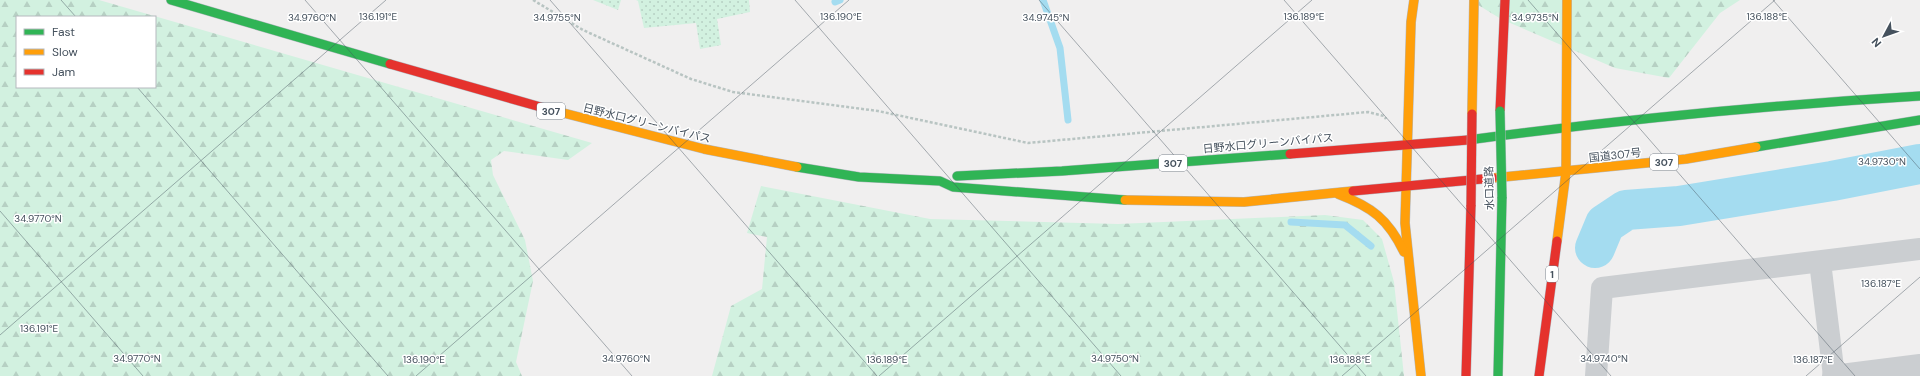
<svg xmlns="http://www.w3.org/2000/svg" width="1920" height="376" viewBox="0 0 1920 376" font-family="'DM Sans','Noto Sans JP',sans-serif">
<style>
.grass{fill:url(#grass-dots)}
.forest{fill:url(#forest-firs);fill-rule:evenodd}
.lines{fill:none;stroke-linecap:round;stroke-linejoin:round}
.stream{stroke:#a4dcf0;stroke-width:7}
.river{stroke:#a4dcf0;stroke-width:40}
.fast-casing{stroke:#b4b9c0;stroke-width:10}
.slow-casing{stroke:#b4b9c0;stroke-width:10}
.jam-casing{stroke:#b4b9c0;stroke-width:10}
.path{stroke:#b8c4c2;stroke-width:2.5;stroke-dasharray:3 2;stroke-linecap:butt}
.street{stroke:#cbced1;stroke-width:22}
.fast{stroke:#30b455;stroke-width:9}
.slow{stroke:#ff9f0a;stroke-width:9}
.jam{stroke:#e5322d;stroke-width:9}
.fast-bridge-casing{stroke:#b4b9c0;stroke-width:10;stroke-linecap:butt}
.jam-bridge-casing{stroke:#b4b9c0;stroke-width:10;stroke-linecap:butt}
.fast-bridge{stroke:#30b455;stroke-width:9}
.jam-bridge{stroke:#e5322d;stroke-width:9}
.ticks{fill:none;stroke:#45515d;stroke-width:1;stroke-opacity:0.45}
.labels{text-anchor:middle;stroke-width:3;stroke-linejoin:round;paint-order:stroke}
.shield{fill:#fff;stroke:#7d858e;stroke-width:1}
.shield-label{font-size:10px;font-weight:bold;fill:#45515d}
.street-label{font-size:11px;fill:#45515d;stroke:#fff}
.ticks-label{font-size:10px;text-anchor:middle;fill:#45515d;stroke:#fff;stroke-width:3;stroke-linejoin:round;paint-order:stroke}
</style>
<defs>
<pattern id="grass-dots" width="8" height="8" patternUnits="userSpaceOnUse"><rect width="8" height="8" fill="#d2f1e0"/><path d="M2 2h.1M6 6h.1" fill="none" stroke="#b6d0c3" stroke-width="1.8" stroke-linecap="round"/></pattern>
<pattern id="forest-firs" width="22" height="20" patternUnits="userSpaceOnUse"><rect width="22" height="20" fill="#d2f1e0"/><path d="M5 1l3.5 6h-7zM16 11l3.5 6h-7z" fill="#b6d0c3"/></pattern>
</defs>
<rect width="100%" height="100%" fill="#f0efef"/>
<!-- grass -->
<g class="grass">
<polygon points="593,0 621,0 618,10"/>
<polygon points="636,0 749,0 750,12 717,19 721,45 700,49 696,23 644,28 638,1"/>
</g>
<!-- forest -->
<g class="forest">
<path d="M0,0h99l493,143 -24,17 -64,-9 -13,9 2,15 32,65 8,41 -17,81 6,14h-522zM17,17h138v70h-138z"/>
<polygon points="1470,0 1740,0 1720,13 1669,78 1615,68 1501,19"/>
<polygon points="761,186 930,219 1118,224 1325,215 1363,220 1382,239 1394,282 1404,376 712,376 731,306 762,289 767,237 747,233"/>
</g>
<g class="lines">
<!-- stream -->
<g class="stream">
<polyline points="1043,0 1060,48 1068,120"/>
<polyline points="835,2 840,0"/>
<polyline points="1291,222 1345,225 1371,246"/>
</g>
<!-- river -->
<polyline class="river" points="1595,248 1605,224 1626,210 1679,206 1832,181 1920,164"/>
<!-- fast casing -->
<g class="fast-casing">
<g id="fast">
<polyline points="171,0 390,64"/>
<path d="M1468,140c150,-20 301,-35 452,-44"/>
<polyline points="1756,147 1920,120"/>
<polyline points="797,167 859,177 940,181 953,187 1125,200"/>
<polyline points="957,176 1062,171 1290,154"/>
<polyline points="1498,376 1502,197"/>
</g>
</g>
<!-- slow casing -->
<g class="slow-casing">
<g id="slow">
<polyline points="1414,0 1411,22 1405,223 1421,376"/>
<polyline points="544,108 704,149 797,167"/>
<polyline points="1472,114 1474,0"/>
<polyline points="1493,178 1686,159 1756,147"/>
<path d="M1338,194c34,13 50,25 66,58"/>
<polyline points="1125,200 1244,202 1353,191"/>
<polyline points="1557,241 1566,172 1567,0"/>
</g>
</g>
<!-- jam casing -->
<g class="jam-casing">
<g id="jam">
<polyline points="390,64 544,108"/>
<polyline points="1500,111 1505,0"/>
<polyline points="1290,154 1468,140"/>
<polyline points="1353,191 1493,178"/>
<polyline points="1466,376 1471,205"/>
<polyline points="1539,376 1557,241"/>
</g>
</g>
<!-- path -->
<polyline class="path" points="533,0 583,30 691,79 733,92 878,111 1028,143 1368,112 1384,116 1386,119"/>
<!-- street -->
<g class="street">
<polyline points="1820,262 1834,376"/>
<polyline points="1596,376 1602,288 1920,249"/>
<polyline points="1833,376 1920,365"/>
</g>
<!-- fast -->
<use href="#fast" class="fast"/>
<!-- slow -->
<use href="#slow" class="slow"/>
<!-- jam -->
<use href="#jam" class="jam"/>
<!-- fast-bridge casing -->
<g class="fast-bridge-casing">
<polyline id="fast-bridge" points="1500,111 1502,197"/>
</g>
<!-- jam-bridge casing -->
<g class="jam-bridge-casing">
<polyline id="jam-bridge" points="1471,205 1472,114"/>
</g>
<!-- fast-bridge -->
<use href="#fast-bridge" class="fast-bridge"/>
<!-- jam-bridge -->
<use href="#jam-bridge" class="jam-bridge"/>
</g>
<!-- ticks -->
<path class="ticks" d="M61,0l15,17M305,0l327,376M550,0l327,376M795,0l326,376M1039,0l327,376M1284,0l327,376M1528,0l327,376M1773,0l147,169M137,87l251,289M0,211l143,165M0,335l386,-335M416,376l433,-376M879,376l433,-376M1342,376l433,-376M1806,376l114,-99"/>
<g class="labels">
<!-- shield labels -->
<g class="shield">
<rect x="537" y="103" width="28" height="16" rx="3"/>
<rect x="1650" y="154" width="28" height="16" rx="3"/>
<rect x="1159" y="155" width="28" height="16" rx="3"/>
<rect x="1546" y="266" width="12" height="16" rx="3"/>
</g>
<g class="shield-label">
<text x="551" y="115">307</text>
<text x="1664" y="166">307</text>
<text x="1173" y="167">307</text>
<text x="1552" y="278">1</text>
</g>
<!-- street labels -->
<g class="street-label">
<text transform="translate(647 123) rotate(14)" y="4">日野水口グリーンバイパス</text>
<text transform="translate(1268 143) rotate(-5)" y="4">日野水口グリーンバイパス</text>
<text transform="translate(1615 155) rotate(-6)" y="4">国道307号</text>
<text transform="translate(1489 188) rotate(-91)" y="4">水口道路</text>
</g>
</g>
<g class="ticks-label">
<text x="378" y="20">136.191°E</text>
<text x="841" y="20">136.190°E</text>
<text x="1304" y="20">136.189°E</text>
<text x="1767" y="20">136.188°E</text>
<text x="312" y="21">34.9760°N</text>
<text x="557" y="21">34.9755°N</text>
<text x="1046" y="21">34.9745°N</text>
<text x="1535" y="21">34.9735°N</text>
<text x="1882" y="165">34.9730°N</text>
<text x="38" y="222">34.9770°N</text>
<text x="1881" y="287">136.187°E</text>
<text x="39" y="332">136.191°E</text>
<text x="137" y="362">34.9770°N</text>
<text x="626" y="362">34.9760°N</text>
<text x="1115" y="362">34.9750°N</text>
<text x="1604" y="362">34.9740°N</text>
<text x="424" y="363">136.190°E</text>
<text x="887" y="363">136.189°E</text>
<text x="1350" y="363">136.188°E</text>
<text x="1813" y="363">136.187°E</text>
</g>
<!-- legend -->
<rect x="16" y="16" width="140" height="72" fill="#ffffff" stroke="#b5b9be"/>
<rect x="24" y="29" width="20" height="6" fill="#30b455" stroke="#b5b9be"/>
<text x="52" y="36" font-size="12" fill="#45515d">Fast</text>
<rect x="24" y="49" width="20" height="6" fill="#ff9f0a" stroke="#b5b9be"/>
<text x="52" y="56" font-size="12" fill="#45515d">Slow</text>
<rect x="24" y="69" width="20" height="6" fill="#e5322d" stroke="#b5b9be"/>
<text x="52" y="76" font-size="12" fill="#45515d">Jam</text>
<!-- north arrow -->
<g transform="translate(1884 36) rotate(229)" stroke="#ffffff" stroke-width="3" paint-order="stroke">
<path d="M0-3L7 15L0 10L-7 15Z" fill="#45515d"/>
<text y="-6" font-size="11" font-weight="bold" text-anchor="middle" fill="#45515d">N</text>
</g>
</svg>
